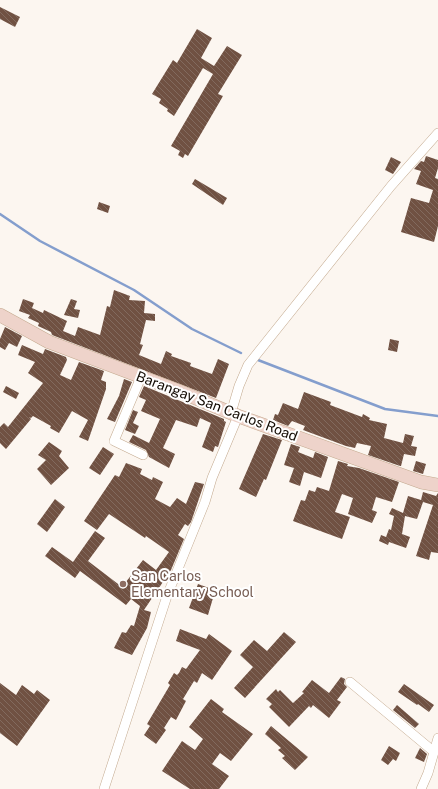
<svg xmlns="http://www.w3.org/2000/svg" width="438" height="789" viewBox="0 0 438 789" font-family="'Public Sans',sans-serif">
<style>
.lines{fill:none;stroke-linecap:round;stroke-linejoin:round}
.stream{stroke:#849ecd;stroke-width:2.5}
.building{fill:url(#building-back-hatch)}
.street-casing{stroke:#c3a98e;stroke-width:10}
.secondary-casing{stroke:#c3a98e;stroke-width:14}
.street{stroke:#fff;stroke-width:9}
.secondary{stroke:#eed3ca;stroke-width:13}
.education-dot{fill:#8d6e63;stroke:#fff;stroke-width:1.5}
.labels{text-anchor:middle;stroke-width:4;stroke-linejoin:round;paint-order:stroke}
.street-label{font-size:14px;fill:#130b03;stroke:#fff}
.education-label{font-size:14px;fill:#785e54;stroke:#fff;text-anchor:start}
</style>
<defs>
<pattern id="building-back-hatch" width="6" height="6" patternUnits="userSpaceOnUse"><rect width="6" height="6" fill="#705142"/><path d="M-1 5l2 2M0 0l6 6M5-1l2 2" fill="none" stroke="#826a5e"/></pattern>
</defs>
<rect width="100%" height="100%" fill="#fcf6f0"/>
<g class="lines">
<!-- stream -->
<g class="stream">
<polyline points="0,214 40,241 134,290 192,329 241,353"/>
<polyline points="258,360 385,409 438,416"/>
</g>
</g>
<!-- building -->
<g class="building">
<polygon points="0,7 20,17 15,27 0,19"/>
<polygon points="197,29 212,38 201,58 214,66 227,46 242,55 218,94 223,96 219,103 188,156 185,154 183,158 178,155 180,151 171,146 213,74 203,68 174,116 167,111 168,109 159,103 161,99 152,94 173,60 177,63"/>
<polygon points="426,156 438,160 438,168 435,178 438,179 438,226 434,242 401,232 411,198 429,203 433,190 416,184 421,171 414,169 421,161 424,162"/>
<polygon points="391,157 401,162 393,174 385,170"/>
<polygon points="195,179 227,198 223,205 192,184"/>
<polygon points="99,202 110,206 108,213 97,209"/>
<polygon points="114,290 130,296 129,300 145,301 144,313 155,314 155,321 146,320 140,344 143,345 139,355 161,364 166,351 172,354 171,356 191,363 190,366 212,374 218,359 229,364 216,398 52,335 51,332 38,326 39,323 28,318 30,315 19,311 23,299 34,303 32,308 43,313 44,310 67,321 63,331 75,336 78,327 100,335 107,306 110,307"/>
<polygon points="71,299 77,301 74,309 80,310 78,318 64,315"/>
<polygon points="5,327 22,336 17,347 9,343 5,350 0,347 0,339"/>
<polygon points="390,339 399,341 397,352 388,350"/>
<polygon points="22,345 43,354 45,349 66,357 67,360 60,375 71,380 79,362 104,371 101,380 106,382 106,389 88,441 79,437 88,420 72,411 59,433 50,428 51,426 33,416 31,418 29,417 31,419 6,449 0,443 0,427 4,423 8,427 43,383 28,373 35,362 18,355"/>
<polygon points="124,379 132,382 115,422 107,419 119,396"/>
<polygon points="6,386 19,393 16,399 3,392"/>
<polygon points="144,386 224,419 224,421 226,422 218,447 215,446 213,452 202,447 211,423 200,418 197,427 176,420 163,448 175,454 169,468 149,457 146,450 129,442 133,435 149,443 160,419 141,411 146,400 139,397"/>
<polygon points="304,392 331,402 330,405 362,417 363,414 370,418 369,420 387,424 384,438 403,443 405,434 414,436 411,446 417,447 415,456 404,454 401,466 400,466 368,455 371,446 357,443 355,448 346,446 303,430 305,426 292,421 288,426 273,420 275,414 278,415 283,403 298,409"/>
<polygon points="133,410 138,412 133,423 139,426 135,434 125,430"/>
<polygon points="263,434 282,440 266,480 264,479 256,497 239,489"/>
<polygon points="49,442 62,451 59,456 69,468 51,485 37,469 46,460 38,455"/>
<polygon points="291,444 300,447 298,452 313,458 315,452 328,457 321,478 304,472 300,486 289,482 294,468 284,465"/>
<polygon points="103,447 114,454 100,475 89,468"/>
<polygon points="338,461 348,464 347,466 359,468 399,482 392,502 376,497 372,510 377,512 372,523 348,514 353,498 342,494 335,512 350,517 342,539 293,521 301,500 305,501 309,490 315,492 317,487 329,491"/>
<polygon points="416,461 426,464 423,474 413,471"/>
<polygon points="126,463 142,469 140,474 152,480 153,477 163,482 155,499 170,507 177,498 186,504 195,482 204,484 191,522 188,526 185,524 178,535 184,539 171,570 144,610 151,612 147,628 132,655 114,648 122,632 126,633 131,625 134,626 140,606 131,599 126,605 80,571 75,578 45,556 52,547 73,562 95,531 105,538 88,561 122,587 143,560 156,570 169,552 146,536 145,538 109,514 97,530 84,521 115,475 119,477"/>
<polygon points="423,492 436,496 438,493 438,553 431,552 429,560 416,556 433,505 423,502 417,519 405,516 402,534 410,537 406,548 389,542 388,545 379,541 381,535 386,537 389,529 391,530 394,516 389,514 392,508 403,513 408,496 421,500"/>
<polygon points="55,499 65,507 47,532 37,524"/>
<polygon points="198,584 209,588 207,595 213,598 208,615 189,608"/>
<polygon points="180,629 206,639 209,634 232,651 212,680 202,673 197,683 194,681 183,699 186,701 176,720 171,717 164,728 166,730 156,744 144,735 150,726 147,724 170,685 168,683 174,673 177,675 179,673 182,667 186,669 200,650 176,641"/>
<polygon points="284,632 296,642 245,698 234,688 253,667 240,655 254,640 267,651"/>
<polygon points="341,677 345,679 344,684 347,687 337,700 341,702 329,718 313,705 311,708 309,706 289,727 269,707 272,704 266,699 276,689 278,692 280,690 293,703 304,693 302,692 312,680 329,693"/>
<polygon points="0,683 16,695 22,685 34,694 37,690 50,700 17,746 0,733"/>
<polygon points="404,684 434,705 429,712 418,704 417,705 398,692"/>
<polygon points="211,699 224,709 222,712 253,734 231,761 220,753 212,764 229,776 219,789 190,789 162,771 182,741 195,750 203,739 189,727"/>
<polygon points="397,705 419,724 415,728 393,710"/>
<polygon points="271,726 308,757 295,770 282,758 285,756 278,750 281,748 265,734"/>
<polygon points="389,746 400,753 396,761 393,759 388,765 381,760"/>
<polygon points="420,748 427,754 424,762 415,758"/>
</g>
<g class="lines">
<!-- street casing -->
<g class="street-casing">
<g id="street">
<polyline points="141,377 114,441 143,455"/>
<polyline points="231,413 239,386 248,365 391,186 438,133"/>
<polyline points="350,682 433,751"/>
<polyline points="104,789 167,596 205,502 212,478 238,416"/>
<polyline points="421,789 428,773 438,738"/>
</g>
</g>
<!-- secondary casing -->
<g class="secondary-casing">
<polyline id="secondary" points="0,315 49,342 179,391 238,416 421,482 438,485"/>
</g>
<!-- street -->
<use href="#street" class="street"/>
<!-- secondary -->
<use href="#secondary" class="secondary"/>
</g>
<!-- markers -->
<circle class="education-dot" cx="123" cy="584" r="4"/>
<g class="labels">
<!-- street labels -->
<g class="street-label">
<text transform="translate(217 406) rotate(21)" y="5">Barangay San Carlos Road</text>
</g>
<!-- education labels -->
<g class="education-label">
<text x="131" y="581">San Carlos<tspan x="131" dy="16">Elementary School</tspan></text>
</g>
</g>
</svg>
